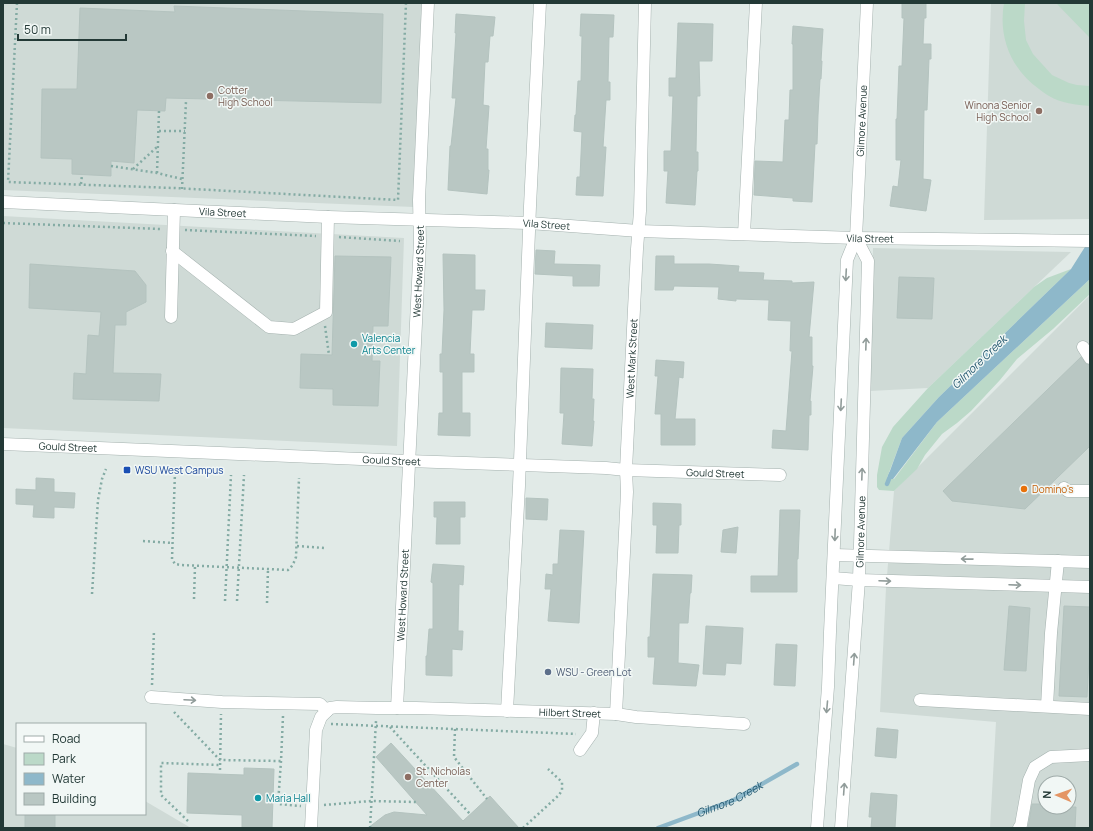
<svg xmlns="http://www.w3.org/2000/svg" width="1093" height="831" viewBox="0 0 1093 831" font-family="Manrope,sans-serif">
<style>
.built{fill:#cfdad6;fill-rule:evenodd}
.green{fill:#bbd9c8}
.water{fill:#8eb8ca}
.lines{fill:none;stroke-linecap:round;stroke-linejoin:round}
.stream{stroke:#8eb8ca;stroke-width:4.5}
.building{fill:#b9c7c3;stroke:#b4c3bf}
.minor-casing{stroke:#a4b1ae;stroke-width:13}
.path{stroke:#84aba4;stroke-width:2.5;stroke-dasharray:2 3;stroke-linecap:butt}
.minor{stroke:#fff;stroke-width:12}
.oneway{stroke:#919c9a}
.education-dot{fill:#8d6e63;stroke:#f1f7f5;stroke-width:1.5}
.culture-dot{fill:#0f9aa8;stroke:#f1f7f5;stroke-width:1.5}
.transit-dot{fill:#1a4fb4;stroke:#f1f7f5;stroke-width:1.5}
.food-dot{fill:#e8710a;stroke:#f1f7f5;stroke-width:1.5}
.service-dot{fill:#5c6f8a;stroke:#f1f7f5;stroke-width:1.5}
.labels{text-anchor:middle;stroke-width:3;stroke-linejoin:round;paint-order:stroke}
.education-label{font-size:10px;fill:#785e54;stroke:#f1f7f5;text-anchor:start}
.street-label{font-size:10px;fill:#233936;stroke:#f1f7f5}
.culture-label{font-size:10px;fill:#0d838f;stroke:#f1f7f5;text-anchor:start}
.transit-label{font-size:10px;fill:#164399;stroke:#f1f7f5;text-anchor:start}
.food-label{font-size:10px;fill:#c56008;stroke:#f1f7f5;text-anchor:start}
.service-label{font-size:10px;fill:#4e5e75;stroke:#f1f7f5;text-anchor:start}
.water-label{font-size:11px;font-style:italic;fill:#23586f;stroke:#f1f7f5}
</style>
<rect width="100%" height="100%" fill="#e1eae7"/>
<!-- built -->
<g class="built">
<polygon points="3,3 422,3 414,207 3,190"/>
<polygon points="991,3 1090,3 1090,219 984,220"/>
<polygon points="3,216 404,238 397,446 3,428"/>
<polygon points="873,248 1071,252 928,388 870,391"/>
<path d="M1090,295v435l-18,-2 18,2v98h-100l6,-106 -116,-10 6,-124 8,-97zM1045,783h24v24h-24z"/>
<polygon points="3,744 17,748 17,814 145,814 145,801 191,828 3,828"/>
</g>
<!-- green -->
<g class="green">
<path d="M1004,3h21l-1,18 2,19 7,14 19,21 17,8 8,2 13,1v20c-14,-1 -29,-3 -41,-10 -4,-2 -7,-5 -10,-7 -28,-20 -41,-52 -35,-86z"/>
<polygon points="1056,3 1090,3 1090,38"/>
<polygon points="1071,269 939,397 902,438 887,478 894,479 937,422 1090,279 1090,294 1053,329 1017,359 1000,380 971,411 957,423 942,434 925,455 917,469 894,491 879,490 877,487 877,475 882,447 893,427 928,388 1034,287 1047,278"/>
</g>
<!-- water -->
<polygon class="water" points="1090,239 1090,279 937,422 893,479 887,479 902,438 939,397 1071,269"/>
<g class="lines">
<!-- stream -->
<g class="stream">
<polyline points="887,484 891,474"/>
<path id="s1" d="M658,828l76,-28 63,-36"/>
</g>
</g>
<!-- building -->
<g class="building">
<polygon points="902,3 926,3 926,18 924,18 923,44 931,44 931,59 929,59 927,110 924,110 923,179 931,180 926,211 890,206 893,186 898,187 901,160 896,160 896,119 897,119 899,66 902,66 904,18 902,18"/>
<polygon points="174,6 383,14 381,103 166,98 165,111 137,110 134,163 111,161 111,176 72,174 72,159 41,158 42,89 77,89 80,8 175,12"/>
<polygon points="456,14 495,17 493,36 490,36 488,62 485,62 483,105 489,106 486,149 488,149 488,170 489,170 487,194 448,190 450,146 451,146 456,98 452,98 456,33 455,33"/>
<polygon points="581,14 614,15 613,37 609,37 608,82 610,82 610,100 606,100 603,147 606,147 603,196 576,195 577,177 580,177 582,132 574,131 575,115 576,115 578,81 581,81 582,36 580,36"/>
<polygon points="678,23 713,24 712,61 699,61 700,96 697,96 696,152 698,152 698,171 697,171 695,205 666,203 668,171 664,171 664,151 671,151 673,96 669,96 669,78 676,78"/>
<polygon points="793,26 823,29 821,61 822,61 821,79 820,79 818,115 817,144 815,144 812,202 793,201 793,198 754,195 755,161 783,162 785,120 789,120 790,90 793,90 793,44 792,44"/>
<polygon points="536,250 555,251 554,264 600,265 599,286 573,286 573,276 535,274"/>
<polygon points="443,254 475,255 475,290 485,290 484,310 472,310 470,354 474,354 474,372 462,372 462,413 470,413 470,436 438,435 439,413 443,413 443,372 440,372 440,354 442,354 444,310"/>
<polygon points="335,256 391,257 388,326 373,326 372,361 380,361 378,406 333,405 333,389 300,388 301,354 332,355"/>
<polygon points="656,256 674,256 674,264 709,264 739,266 738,272 764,273 763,280 792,281 792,283 814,282 809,337 812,337 812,366 813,366 810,401 811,401 811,415 809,415 808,450 772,448 773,430 786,431 792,351 790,351 791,321 768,320 769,300 736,299 736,301 718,299 719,287 674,286 673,290 655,290"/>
<polygon points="30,264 135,271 146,285 146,302 126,312 126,325 115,325 113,373 161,374 159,401 73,399 74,373 86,374 88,335 99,336 101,312 29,308"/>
<polygon points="899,277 934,278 932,319 897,318"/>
<polygon points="546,323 593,325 592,349 545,347"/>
<polygon points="1081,357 1086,364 1090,365 1090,446 1025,509 952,501 943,491"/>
<polygon points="656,360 684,362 683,378 679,377 675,419 695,419 695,445 661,445 661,414 655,414 658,376 655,376"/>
<polygon points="561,368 593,369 592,399 594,399 593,421 594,421 592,446 562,444 564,413 560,413"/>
<polygon points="36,478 54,479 54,492 75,493 74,508 54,507 54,518 33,517 34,505 16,504 16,489 36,490"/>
<polygon points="526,498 548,499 547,520 526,519"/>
<polygon points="434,502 465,502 465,517 460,517 460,544 436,544 437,517 434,517"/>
<polygon points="653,503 681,504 681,525 679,525 678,553 656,553 657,525 653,525"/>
<polygon points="780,510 800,510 798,559 797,559 797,592 751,592 751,576 778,576"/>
<polygon points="738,527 736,553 721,552 723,530"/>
<polygon points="560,530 584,531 579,623 548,621 551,589 545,589 546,574 553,575 553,564 558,564"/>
<polygon points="433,564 464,566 463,585 459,584 458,631 463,631 462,650 452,649 452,676 426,675 426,656 427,656 429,629 433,629 433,583 431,582"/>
<polygon points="653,574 692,575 691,593 690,593 688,623 679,623 678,663 699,665 696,686 653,684 655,657 648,657 648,637 650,637"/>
<polygon points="1009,606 1030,608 1026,671 1004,670"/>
<polygon points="1064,606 1090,607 1090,638 1087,697 1059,696"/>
<polygon points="706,626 743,628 741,664 726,663 725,675 703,674"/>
<polygon points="776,644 797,645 795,686 774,685"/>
<polygon points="877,728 898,730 896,758 875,756"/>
<polygon points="391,743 463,821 490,796 519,828 368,828 385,815 394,812 427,815 376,757"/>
<polygon points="244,768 274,769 272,828 242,828 242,815 187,813 188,773 244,775"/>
<polygon points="871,793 897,795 895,828 871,828 872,817 869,817"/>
<polygon points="1032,804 1045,804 1045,807 1076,807 1075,828 1028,828"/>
<rect x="25" y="814" width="30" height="14"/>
</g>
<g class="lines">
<!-- minor casing -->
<g class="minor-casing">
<g id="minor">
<path id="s2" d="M3,202l325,15 201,6 110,8 217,7 234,3"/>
<polyline points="744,234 756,3"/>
<polyline points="172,251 269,327 294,329 326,312 328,217"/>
<polyline points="171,317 174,210"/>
<polyline points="1083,347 1090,358"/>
<path id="s3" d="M3,444l405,17 198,7 20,2 154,5"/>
<polyline points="1064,488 1068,491 1090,491"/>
<polyline points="834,555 1090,562"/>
<polyline points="833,578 859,580 1090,587"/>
<polyline points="151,697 222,702 320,704 327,711"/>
<polyline points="920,700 1090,709"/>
<polyline points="1047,706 1051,633 1058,561"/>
<path id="s4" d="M397,708l23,-466 -1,-42 9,-197"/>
<polyline points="507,711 519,486 530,206 540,3"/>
<path id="s5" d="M616,714l11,-222 -1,-22 1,-21 10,-200 3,-38 5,-208"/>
<polyline points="580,750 592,733 594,713"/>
<path id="s6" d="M311,828l5,-98 5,-13 9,-9 7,-1 40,1h39l200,6 20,3 108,7"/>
<path id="s7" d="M817,828l11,-141 2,-55 17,-372 9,-22 11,-235"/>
<path id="s8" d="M841,828l18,-248 9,-319 -12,-23"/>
<polyline points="1019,828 1021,825 1029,780 1035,767 1051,757 1090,755"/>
</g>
</g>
<!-- path -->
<g class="path">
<polyline points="17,3 8,182 174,188 398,200 406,3"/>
<polyline points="159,131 185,131"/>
<polyline points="111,166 157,173 182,179"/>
<polyline points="133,169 157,147"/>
<polyline points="157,173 159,111"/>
<polyline points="81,184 82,175"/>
<polyline points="182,189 186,101"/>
<polyline points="3,223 160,229"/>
<polyline points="185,230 316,236"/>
<polyline points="339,237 400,241"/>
<polyline points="325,326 329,355"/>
<path d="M175,472l-3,87 3,5 6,1 107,5c5,-4 6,-8 8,-13l3,-79"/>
<polyline points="143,541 173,543"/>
<polyline points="297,546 324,548"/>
<polyline points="92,594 98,500 102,479 106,469"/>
<polyline points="194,599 195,566"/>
<polyline points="225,601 231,475"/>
<polyline points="237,601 244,475"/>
<polyline points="267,603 268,569"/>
<polyline points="152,685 154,630"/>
<polyline points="174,712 220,760 281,761"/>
<polyline points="283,716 281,761 278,804 301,806"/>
<polyline points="331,724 576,734"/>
<polyline points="390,727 470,814"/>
<polyline points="455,729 454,757 487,799"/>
<polyline points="220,770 221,714"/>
<polyline points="324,805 371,801 416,802"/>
<polyline points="188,821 161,795 161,763 220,765"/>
<polyline points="370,828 376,721"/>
<polyline points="523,828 559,795 562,790 562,782 548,769"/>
</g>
<!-- minor -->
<use href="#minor" class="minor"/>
</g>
<!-- one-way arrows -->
<defs><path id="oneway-shaft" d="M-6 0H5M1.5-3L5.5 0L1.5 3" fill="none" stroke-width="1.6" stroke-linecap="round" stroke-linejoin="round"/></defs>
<g class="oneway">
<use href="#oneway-shaft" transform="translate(846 275) rotate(93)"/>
<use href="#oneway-shaft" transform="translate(866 344) rotate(-88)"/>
<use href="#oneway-shaft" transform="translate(841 405) rotate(93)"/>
<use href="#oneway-shaft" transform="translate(862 474) rotate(-88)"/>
<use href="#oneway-shaft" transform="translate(835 535) rotate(92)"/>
<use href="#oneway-shaft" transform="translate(967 559) rotate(-179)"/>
<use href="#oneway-shaft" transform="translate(885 581) rotate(2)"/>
<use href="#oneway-shaft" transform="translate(1015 585) rotate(2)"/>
<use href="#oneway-shaft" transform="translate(854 659) rotate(-86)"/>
<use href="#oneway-shaft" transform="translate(190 700) rotate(3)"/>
<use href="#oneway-shaft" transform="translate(827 707) rotate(95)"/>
<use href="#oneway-shaft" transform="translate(844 789) rotate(-86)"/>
</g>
<!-- markers -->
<g class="education-dot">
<circle cx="210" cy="96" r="4"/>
<circle cx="1039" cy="111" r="4"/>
<circle cx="408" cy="777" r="4"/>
</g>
<g class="culture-dot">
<circle cx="354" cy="344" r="4"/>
<circle cx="258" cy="798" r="4"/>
</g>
<rect class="transit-dot" x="123" y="466" width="8" height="8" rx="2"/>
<circle class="food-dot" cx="1024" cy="489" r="4"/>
<circle class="service-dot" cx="548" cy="672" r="4"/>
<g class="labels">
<!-- education labels -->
<g class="education-label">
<text x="218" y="94">Cotter<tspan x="218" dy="12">High School</tspan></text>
<text x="1031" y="109" text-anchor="end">Winona Senior<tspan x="1031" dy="12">High School</tspan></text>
<text x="416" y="775">St. Nicholas<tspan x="416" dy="12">Center</tspan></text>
</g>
<!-- street labels -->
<g class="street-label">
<text dy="4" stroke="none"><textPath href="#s7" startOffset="710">Gilmore Avenue</textPath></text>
<text dy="4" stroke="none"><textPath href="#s2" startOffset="220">Vila Street</textPath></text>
<text dy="4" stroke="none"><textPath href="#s2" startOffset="544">Vila Street</textPath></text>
<text dy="4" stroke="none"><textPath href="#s2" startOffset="868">Vila Street</textPath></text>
<text dy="4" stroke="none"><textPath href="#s4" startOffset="437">West Howard Street</textPath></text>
<text dy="4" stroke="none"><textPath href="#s5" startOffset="356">West Mark Street</textPath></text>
<text dy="4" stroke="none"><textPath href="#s3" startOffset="65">Gould Street</textPath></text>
<text dy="4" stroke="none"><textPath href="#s3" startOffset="389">Gould Street</textPath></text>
<text dy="4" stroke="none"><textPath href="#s3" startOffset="713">Gould Street</textPath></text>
<text dy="4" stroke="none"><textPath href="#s8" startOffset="297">Gilmore Avenue</textPath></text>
<text dy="4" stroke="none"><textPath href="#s4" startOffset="113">West Howard Street</textPath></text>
<text dy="4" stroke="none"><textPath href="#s6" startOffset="365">Hilbert Street</textPath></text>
</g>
<!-- culture labels -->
<g class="culture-label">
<text x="362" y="342">Valencia<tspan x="362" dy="12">Arts Center</tspan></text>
<text x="266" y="802">Maria Hall</text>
</g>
<!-- transit labels -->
<g class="transit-label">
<text x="135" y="474">WSU West Campus</text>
</g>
<!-- food labels -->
<g class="food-label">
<text x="1032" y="493">Domino's</text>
</g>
<!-- service labels -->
<g class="service-label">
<text x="556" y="676">WSU - Green Lot</text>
</g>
<!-- water labels -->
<g class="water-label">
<text transform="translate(979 362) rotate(-44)" y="4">Gilmore Creek</text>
<text dy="4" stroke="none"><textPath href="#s1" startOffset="77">Gilmore Creek</textPath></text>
</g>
</g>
<!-- border -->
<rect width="1093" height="831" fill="none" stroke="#233936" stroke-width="8"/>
<!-- legend -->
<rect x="16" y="723" width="130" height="92" fill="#f1f7f5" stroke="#9faba9"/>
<rect x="24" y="736" width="20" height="6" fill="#ffffff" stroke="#9faba9"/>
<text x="52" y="743" font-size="12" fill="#233936">Road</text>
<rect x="24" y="753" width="20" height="12" fill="#bbd9c8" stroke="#9faba9"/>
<text x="52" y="763" font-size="12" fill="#233936">Park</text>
<rect x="24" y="773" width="20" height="12" fill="#8eb8ca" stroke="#9faba9"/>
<text x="52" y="783" font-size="12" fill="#233936">Water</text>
<rect x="24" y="793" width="20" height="12" fill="#b9c7c3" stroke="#9faba9"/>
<text x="52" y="803" font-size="12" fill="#233936">Building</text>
<!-- north arrow -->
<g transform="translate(1057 795) rotate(272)"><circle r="19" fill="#f1f7f5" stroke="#9faba9"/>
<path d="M0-3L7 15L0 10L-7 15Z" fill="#e49564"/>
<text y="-6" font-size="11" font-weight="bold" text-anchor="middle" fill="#233936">N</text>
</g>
<!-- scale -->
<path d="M18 34v6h108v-6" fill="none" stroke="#233936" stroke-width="2"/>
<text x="24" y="34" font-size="12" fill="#233936" stroke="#f1f7f5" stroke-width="3" paint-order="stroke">50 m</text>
</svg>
